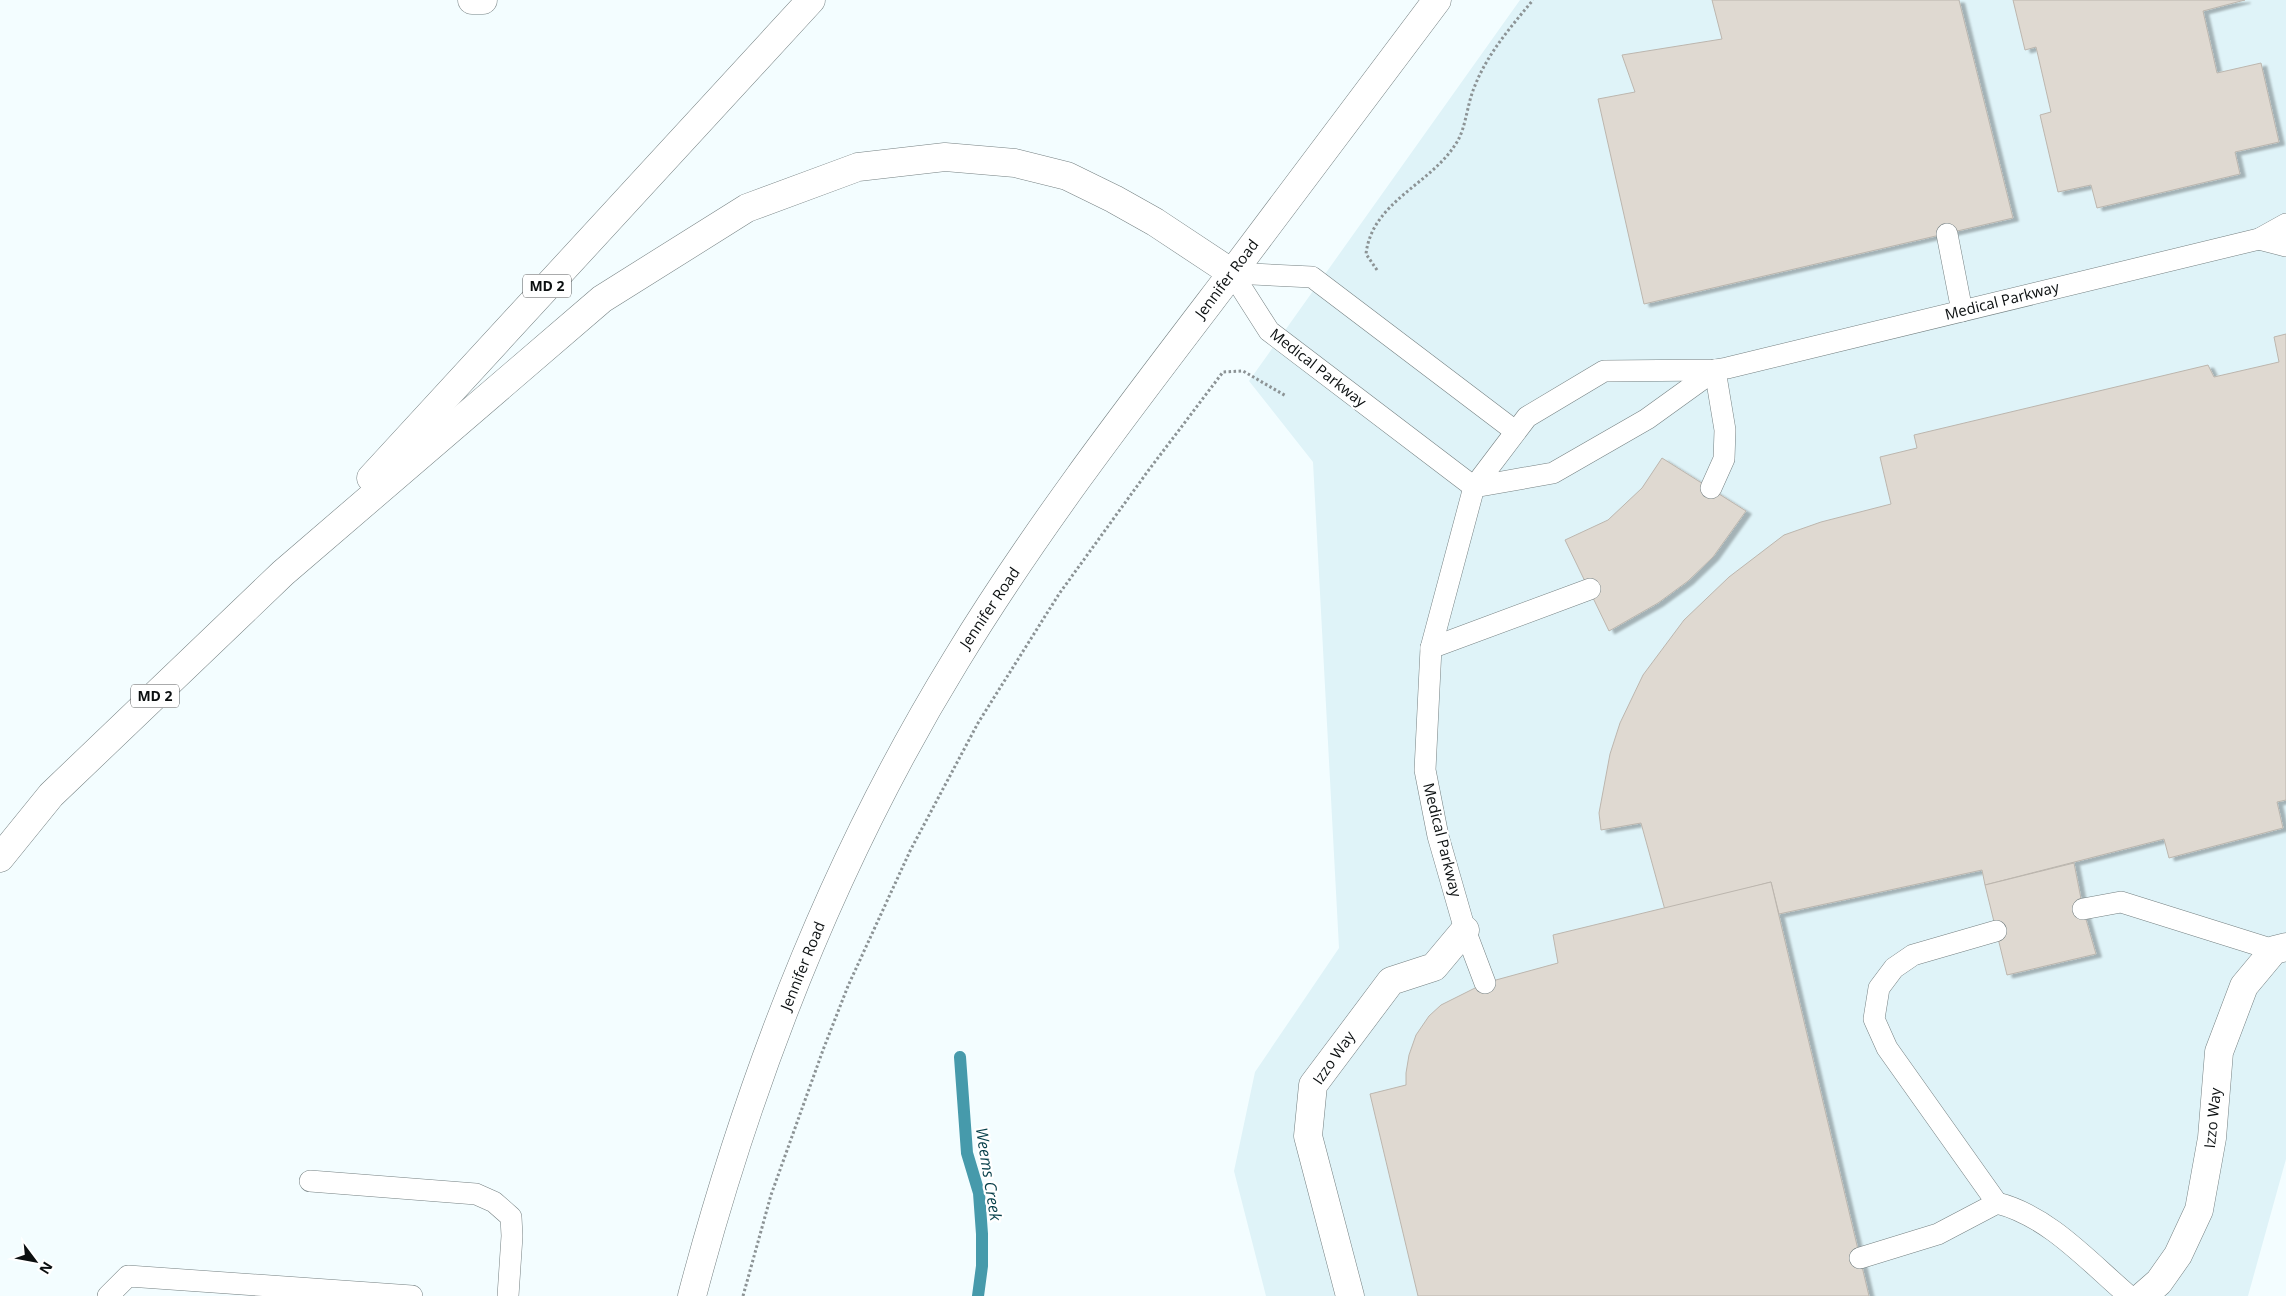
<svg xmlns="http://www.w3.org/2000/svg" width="2286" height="1296" viewBox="0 0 2286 1296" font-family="'Open Sans',sans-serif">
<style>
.built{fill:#dff3f8}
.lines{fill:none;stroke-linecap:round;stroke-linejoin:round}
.stream{stroke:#469aab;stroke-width:12}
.building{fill:#dfd9d1;stroke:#bcb6ae;filter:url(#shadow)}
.service-casing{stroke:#758082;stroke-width:22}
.minor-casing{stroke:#758082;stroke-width:29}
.tertiary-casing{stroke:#758082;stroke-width:29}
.secondary-casing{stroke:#758082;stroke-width:29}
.motorway-casing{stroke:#758082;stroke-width:29}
.path{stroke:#8c9395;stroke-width:3;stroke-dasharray:2.5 2.5;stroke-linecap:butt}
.service{stroke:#fff;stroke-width:21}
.minor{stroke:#fff;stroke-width:28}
.tertiary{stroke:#fff;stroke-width:28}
.secondary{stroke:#fff;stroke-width:28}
.motorway{stroke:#fff;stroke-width:28}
.labels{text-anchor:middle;stroke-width:4.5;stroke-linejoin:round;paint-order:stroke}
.shield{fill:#fff;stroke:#545758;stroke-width:1}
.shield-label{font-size:14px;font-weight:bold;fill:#0b0f10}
.street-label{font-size:15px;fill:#0b0f10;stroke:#fff}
.water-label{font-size:16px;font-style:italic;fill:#053e48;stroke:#fff}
</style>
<defs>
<filter id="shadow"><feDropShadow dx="5.5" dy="3" stdDeviation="1" flood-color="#0004"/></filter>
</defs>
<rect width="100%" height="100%" fill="#f3fdff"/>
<!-- built -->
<polygon class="built" points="1520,0 2286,0 2286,1159 2248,1296 1266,1296 1234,1171 1255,1072 1339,948 1313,462 1249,381"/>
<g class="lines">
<!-- stream -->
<polyline class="stream" points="960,1057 967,1153 979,1193 982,1234 982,1266 978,1296"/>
</g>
<!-- building -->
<g class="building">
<polygon points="1712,0 1959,0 2013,218 1644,304 1598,99 1635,92 1622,55 1722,39"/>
<polygon points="2013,0 2245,0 2203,11 2217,73 2261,63 2279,142 2235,152 2240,174 2097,208 2091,185 2058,192 2040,115 2051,112 2036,47 2025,50"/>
<polygon points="2286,334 2286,800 2277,802 2283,828 2169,858 2164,839 1985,885 1982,870 1779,914 1771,882 1665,910 1641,823 1601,830 1599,813 1610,754 1620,723 1643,675 1684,620 1729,577 1784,535 1821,522 1891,504 1880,457 1917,448 1914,435 2208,365 2214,377 2279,362 2274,337"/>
<polygon points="1662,458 1746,511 1713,557 1688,581 1658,603 1609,631 1565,540 1608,520 1642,488"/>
<polygon points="2074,863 2083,909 2096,954 2007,975 1985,885"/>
<polygon points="1771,882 1869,1296 1418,1296 1370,1094 1406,1085 1406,1073 1409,1055 1416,1035 1429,1016 1441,1005 1485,983 1558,963 1553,935"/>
</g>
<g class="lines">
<!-- service casing -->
<g class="service-casing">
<g id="service">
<polyline points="1947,234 1962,311"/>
<polyline points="2259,239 2286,246"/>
<polyline points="1232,273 1269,331 1474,487 1553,473 1647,419 1715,370"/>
<polyline points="1232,273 1312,277 1515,431"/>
<polyline points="1711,488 1724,459 1725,430 1715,370"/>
<polyline points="1431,648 1590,589"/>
<polyline points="2083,909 2121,902 2274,950"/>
<polyline points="1996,931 1913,955 1894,968 1879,988 1874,1019 1887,1048 1997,1203"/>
<polyline points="1485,983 1465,930 1438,836 1425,770 1431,648 1474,487 1527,417 1604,371 1715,370 1727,368 2259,239 2286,224"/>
<polyline points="310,1181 476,1194 494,1202 511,1217 512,1236 508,1296"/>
<path d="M1860,1258l78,-24 59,-31c52,13 92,59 132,93"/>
<polyline points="108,1296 128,1276 412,1296"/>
</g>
</g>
<!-- minor casing -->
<g class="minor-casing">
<g id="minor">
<polyline points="1350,1296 1308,1136 1313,1085 1391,981 1434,967 1465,930"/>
<polyline points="2143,1296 2159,1282 2178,1255 2199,1210 2212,1138 2219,1052 2244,986 2274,950 2286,947"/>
</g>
</g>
<!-- tertiary casing -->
<g class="tertiary-casing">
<path id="tertiary" d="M692,1296c59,-223 143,-439 264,-636 82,-135 180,-261 276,-387"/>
</g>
<!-- secondary casing -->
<g class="secondary-casing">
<polyline id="secondary" points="1232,273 1437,0"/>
</g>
<!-- motorway casing -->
<g class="motorway-casing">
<g id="motorway">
<polyline points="472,0 483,0"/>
<polyline points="371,478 811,0"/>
<polyline points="0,858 51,795 283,573 602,299 747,208 858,167 945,157 1015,163 1067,176 1114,199 1155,222 1232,273"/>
</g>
</g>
<!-- path -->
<g class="path">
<path d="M1377,270l-11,-16c6,-53 65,-69 91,-112 9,-15 10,-37 17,-54 13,-34 36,-60 59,-88"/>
<polyline points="743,1296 771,1195 823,1050 848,986 910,851 978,723 1059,594 1148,471 1223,372 1243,371 1286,396"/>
</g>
<!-- service -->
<use href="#service" class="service"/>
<!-- minor -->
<use href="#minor" class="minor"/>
<!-- tertiary -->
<use href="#tertiary" class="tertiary"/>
<!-- secondary -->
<use href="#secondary" class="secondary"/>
<!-- motorway -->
<use href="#motorway" class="motorway"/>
</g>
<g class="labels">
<!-- shield labels -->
<g class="shield">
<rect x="523" y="274.5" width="48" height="23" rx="4"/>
<rect x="131" y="684.5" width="48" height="23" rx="4"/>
</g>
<g class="shield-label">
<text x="547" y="291">MD 2</text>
<text x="155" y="701">MD 2</text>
</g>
<!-- street labels -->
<g class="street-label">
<text transform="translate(1227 279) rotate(-53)" y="5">Jennifer Road</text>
<text transform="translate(2002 301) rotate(-14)" y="5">Medical Parkway</text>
<text transform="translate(1318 368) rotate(38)" y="5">Medical Parkway</text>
<text transform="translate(990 608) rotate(-56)" y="5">Jennifer Road</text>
<text transform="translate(1442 840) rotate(76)" y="5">Medical Parkway</text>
<text transform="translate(803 966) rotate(-68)" y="5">Jennifer Road</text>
<text transform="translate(1334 1058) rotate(-55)" y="5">Izzo Way</text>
<text transform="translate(2213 1118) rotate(-84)" y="5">Izzo Way</text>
</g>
<!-- water labels -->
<g class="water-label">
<text transform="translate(989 1174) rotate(81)" y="6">Weems Creek</text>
</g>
</g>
<!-- north arrow -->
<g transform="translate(35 1261) rotate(122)" stroke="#ffffff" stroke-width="4" paint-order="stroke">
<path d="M0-4L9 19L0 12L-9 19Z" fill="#0b0f10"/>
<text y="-8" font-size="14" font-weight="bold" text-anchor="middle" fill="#0b0f10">N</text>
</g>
</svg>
